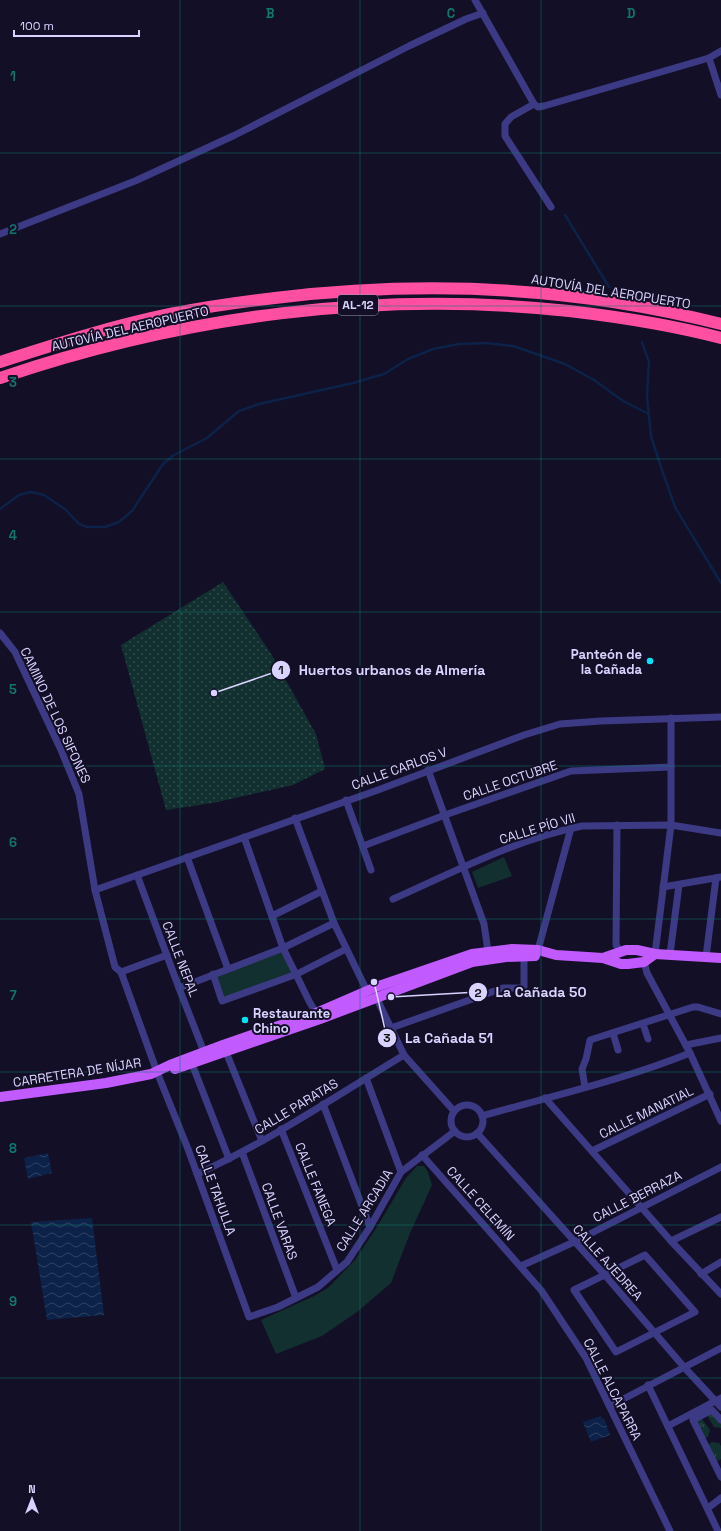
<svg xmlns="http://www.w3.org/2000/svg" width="721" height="1531" viewBox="0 0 721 1531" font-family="'Space Grotesk',sans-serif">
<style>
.grass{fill:url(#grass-tufts)}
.park{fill:#12302f}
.garden{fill:url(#garden-dots)}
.water{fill:url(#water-waves)}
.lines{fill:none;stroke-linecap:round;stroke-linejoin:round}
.stream{stroke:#0c2248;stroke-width:2.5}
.street{stroke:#3d3a85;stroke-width:7}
.primary{stroke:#c25bff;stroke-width:10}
.highway{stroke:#ff4fa3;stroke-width:12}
.grid{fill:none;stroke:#0f766e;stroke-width:1;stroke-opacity:0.55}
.poi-dot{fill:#00e5ff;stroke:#130f26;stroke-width:1.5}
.labels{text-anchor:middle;stroke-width:4;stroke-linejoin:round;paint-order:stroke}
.shield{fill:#130f26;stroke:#9e99be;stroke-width:1}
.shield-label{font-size:12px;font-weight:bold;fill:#d9d4ff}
.street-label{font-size:13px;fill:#d9d4ff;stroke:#130f26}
.poi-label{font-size:13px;font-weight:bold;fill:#d9d4ff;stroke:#130f26;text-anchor:end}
.grid-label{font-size:13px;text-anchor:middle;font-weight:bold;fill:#0f766e;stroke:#130f26;stroke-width:4;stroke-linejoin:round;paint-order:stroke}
.leader{fill:none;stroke:#d9d4ff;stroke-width:1.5}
.callout-dot{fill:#d9d4ff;stroke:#130f26;stroke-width:1.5}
.mark-label{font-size:12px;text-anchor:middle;font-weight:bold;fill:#111}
.callout-label{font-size:14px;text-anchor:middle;font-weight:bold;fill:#d9d4ff;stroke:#130f26;stroke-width:4;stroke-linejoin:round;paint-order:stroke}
</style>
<defs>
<pattern id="grass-tufts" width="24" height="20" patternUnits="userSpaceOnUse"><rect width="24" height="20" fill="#12302f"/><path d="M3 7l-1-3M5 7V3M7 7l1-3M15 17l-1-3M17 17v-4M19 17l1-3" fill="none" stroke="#344d4e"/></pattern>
<pattern id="garden-dots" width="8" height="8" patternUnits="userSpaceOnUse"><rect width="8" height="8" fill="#12302f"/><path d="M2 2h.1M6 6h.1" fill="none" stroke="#344d4e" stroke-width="1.8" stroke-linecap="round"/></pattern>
<pattern id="water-waves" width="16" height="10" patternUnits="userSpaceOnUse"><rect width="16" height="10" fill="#0c2248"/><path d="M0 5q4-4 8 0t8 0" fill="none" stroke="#2f4163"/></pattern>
</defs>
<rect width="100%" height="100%" fill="#130f26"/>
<!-- grass -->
<g class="grass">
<polygon points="708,1412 721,1420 721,1428 714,1427 708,1417"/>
<polygon points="702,1419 710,1430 708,1437 703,1439 693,1420"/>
<polygon points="712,1442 719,1443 721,1446 721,1459 714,1463 706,1446"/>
</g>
<!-- park -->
<g class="park">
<polygon points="504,857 512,876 478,888 472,872"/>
<polygon points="283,948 297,974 222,1001 213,974"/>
<polygon points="417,1166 424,1166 428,1172 432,1185 410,1233 391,1283 357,1312 322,1336 276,1354 261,1320 314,1296 328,1288 355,1260 377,1227 406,1178"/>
</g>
<!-- garden -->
<polygon class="garden" points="223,582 270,652 316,734 325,769 293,785 213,803 166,810 121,645"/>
<!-- water -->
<g class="water">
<polygon points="48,1153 52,1173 28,1179 24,1158"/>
<polygon points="92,1218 104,1315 47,1320 31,1222"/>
<polygon points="601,1416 602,1419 604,1418 610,1435 591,1442 583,1422"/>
</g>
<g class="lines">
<!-- stream -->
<g class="stream">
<polyline points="565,215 609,287"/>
<polyline points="642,342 649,362 647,396 651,436 661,467 675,507 721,583"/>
<polyline points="0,509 19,495 31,492 44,495 66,510 79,524 87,527 105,527 119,522 132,511 163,464 174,455 207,438 239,411 259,404 353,383 384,374 408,359 433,349 459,344 486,343 513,346 565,364 594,380 623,401 649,414"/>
</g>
<!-- street -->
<g class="street">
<polyline points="475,0 534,104 538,107 544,106 709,58 721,51"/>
<polyline points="709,58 721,95"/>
<polyline points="534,104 511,117 505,124 505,136 551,207"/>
<polyline points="0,234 135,181 235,135 409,46 466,19 483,13"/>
<polyline points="0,633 15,652 61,750 79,794 95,890 115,967 121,972"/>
<polyline points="428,770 484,924 488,951"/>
<polyline points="346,800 371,870"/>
<polyline points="295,818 334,923 367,991"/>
<polyline points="617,825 616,945 621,952"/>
<polyline points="244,837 283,948 309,1001 316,1013"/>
<polyline points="363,846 445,815 571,771 671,767"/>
<polyline points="187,857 228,969"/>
<polyline points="137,875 179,988 204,1052"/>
<polyline points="663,887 721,877"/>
<polyline points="95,890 378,790 524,735 560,724 601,721 721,717"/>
<path d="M393,899c61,-27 123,-60 189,-73l89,-1 50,8"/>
<polyline points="272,916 322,891"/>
<polyline points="538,950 571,828"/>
<polyline points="655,954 671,825 671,718"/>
<polyline points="670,954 679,885"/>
<polyline points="706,957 716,878"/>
<polyline points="644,962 647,973 690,1053 721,1121"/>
<polyline points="121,972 157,1072 188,1149 249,1317 278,1307 318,1287 347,1262 370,1227 401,1172 455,1131"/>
<polyline points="121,972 167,955"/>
<polyline points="213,974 222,1001 297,974 346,949"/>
<polyline points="179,988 283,948 334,923"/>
<polyline points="376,997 404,1055 454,1111"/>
<polyline points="643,1024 648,1039"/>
<polyline points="391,1028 503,988 524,988 524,956"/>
<polyline points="613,1033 618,1050"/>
<polyline points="686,1045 721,1038"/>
<polyline points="226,1052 262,1141"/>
<polyline points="192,1064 229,1159"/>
<polyline points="366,1078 401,1172"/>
<polyline points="585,1087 582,1069 586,1059 590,1040 693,1007 698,1007 721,1014"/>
<polyline points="545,1098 671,1241 721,1294"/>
<polyline points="323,1104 370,1227"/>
<circle cx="467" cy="1121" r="16"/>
<path d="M482,1116c70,-20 141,-36 208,-63"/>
<polyline points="281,1129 337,1270"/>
<polyline points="477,1133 604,1274 684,1367 721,1407"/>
<polyline points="592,1151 710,1094"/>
<polyline points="242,1152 296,1298"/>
<polyline points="422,1155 541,1290 586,1358 670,1531"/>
<path d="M197,1174c73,-33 139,-78 207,-119"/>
<polyline points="671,1241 721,1217"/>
<polygon points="645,1255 695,1312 616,1352 574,1290"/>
<polyline points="521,1266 574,1242 721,1167"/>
<polyline points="701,1274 721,1262"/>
<polyline points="648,1385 718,1531"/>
<polyline points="610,1406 721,1348"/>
<polyline points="721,1420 712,1410 693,1420 721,1477"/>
<polyline points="668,1426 721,1398"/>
<polyline points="708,1508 721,1498"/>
</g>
<!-- primary -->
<g class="primary">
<polyline points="603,958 626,950 637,950 655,954 721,958"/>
<polyline points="175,1069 320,1019 472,962 506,957 535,956"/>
<polyline points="0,1097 106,1083 151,1074 170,1065 223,1045 316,1013 376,987 472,954 512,949 538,950 556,955 603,958 621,964 628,964 644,962 655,954"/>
</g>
<!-- highway -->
<g class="highway">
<path d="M0,362c56,-18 112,-36 170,-48 35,-7 70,-12 105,-16 149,-18 301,-11 446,26"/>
<path d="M0,378c183,-62 376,-88 569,-67 51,6 103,14 152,27"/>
</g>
</g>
<!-- grid -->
<path class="grid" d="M180,0v1531M360,0v1531M541,0v1531M0,153h721M0,306h721M0,459h721M0,612h721M0,766h721M0,919h721M0,1072h721M0,1225h721M0,1378h721"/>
<!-- markers -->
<g class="poi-dot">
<circle cx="650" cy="661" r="4"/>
<circle cx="245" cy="1020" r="4"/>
</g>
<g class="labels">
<!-- shield labels -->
<rect class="shield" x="338" y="295" width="40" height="20" rx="3"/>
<g class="shield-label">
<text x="358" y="309">AL-12</text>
</g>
<!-- street labels -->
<g class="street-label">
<text transform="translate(611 291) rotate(9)" y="5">AUTOVÍA DEL AEROPUERTO</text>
<text transform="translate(130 328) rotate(-13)" y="5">AUTOVÍA DEL AEROPUERTO</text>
<text transform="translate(56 715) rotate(65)" y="5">CAMINO DE LOS SIFONES</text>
<text transform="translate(399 768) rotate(-20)" y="5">CALLE CARLOS V</text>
<text transform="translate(510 780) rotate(-19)" y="5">CALLE OCTUBRE</text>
<text transform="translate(537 828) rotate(-17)" y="5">CALLE PÍO VII</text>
<text transform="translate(181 959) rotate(69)" y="5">CALLE NEPAL</text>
<text transform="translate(77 1072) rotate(-9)" y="5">CARRETERA DE NÍJAR</text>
<text transform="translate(296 1106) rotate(-31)" y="5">CALLE PARATAS</text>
<text transform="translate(646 1112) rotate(-26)" y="5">CALLE MANATIAL</text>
<text transform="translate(316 1184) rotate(68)" y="5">CALLE FANEGA</text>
<text transform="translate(216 1190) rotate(70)" y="5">CALLE TAHULLA</text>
<text transform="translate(637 1196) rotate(-27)" y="5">CALLE BERRAZA</text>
<text transform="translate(481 1203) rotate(48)" y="5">CALLE CELEMÍN</text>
<text transform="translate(364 1210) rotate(-58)" y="5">CALLE ARCADIA</text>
<text transform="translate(280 1221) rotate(70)" y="5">CALLE VARAS</text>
<text transform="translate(608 1262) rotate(48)" y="5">CALLE AJEDREA</text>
<text transform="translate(613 1389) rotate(63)" y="5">CALLE ALCAPARRA</text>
</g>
<!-- poi labels -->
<g class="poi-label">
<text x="642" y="659">Panteón de<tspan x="642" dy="15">la Cañada</tspan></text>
<text x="253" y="1018" text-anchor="start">Restaurante<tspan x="253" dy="15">Chino</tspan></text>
</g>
</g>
<g class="grid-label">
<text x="270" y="18">B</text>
<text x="451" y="18">C</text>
<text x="631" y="18">D</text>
<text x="13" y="81">1</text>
<text x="13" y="234">2</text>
<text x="13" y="387">3</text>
<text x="13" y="540">4</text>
<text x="13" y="694">5</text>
<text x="13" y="847">6</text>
<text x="13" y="1000">7</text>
<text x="13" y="1153">8</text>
<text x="13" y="1306">9</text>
</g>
<!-- callouts -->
<path class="leader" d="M214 693L281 670M391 997L478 992M374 982L387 1038"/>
<g class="callout-dot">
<circle cx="214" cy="693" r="4"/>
<circle cx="391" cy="997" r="4"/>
<circle cx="374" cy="982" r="4"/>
<circle cx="281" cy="670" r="10"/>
<circle cx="478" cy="992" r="10"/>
<circle cx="387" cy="1038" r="10"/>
</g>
<g class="mark-label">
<text x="281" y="674">1</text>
<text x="478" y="997">2</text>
<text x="387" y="1042">3</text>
</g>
<g class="callout-label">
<text x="392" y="675">Huertos urbanos de Almería</text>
<text x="541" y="997">La Cañada 50</text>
<text x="449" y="1043">La Cañada 51</text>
</g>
<!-- north arrow -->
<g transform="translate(32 1499)" stroke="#130f26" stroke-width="3" paint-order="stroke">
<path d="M0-3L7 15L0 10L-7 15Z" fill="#d9d4ff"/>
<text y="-6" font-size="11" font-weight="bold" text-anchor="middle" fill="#d9d4ff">N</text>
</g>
<!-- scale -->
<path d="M14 30v6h125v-6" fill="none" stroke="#d9d4ff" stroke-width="2"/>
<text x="20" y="30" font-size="12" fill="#d9d4ff" stroke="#130f26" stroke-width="3" paint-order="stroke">100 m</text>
</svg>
